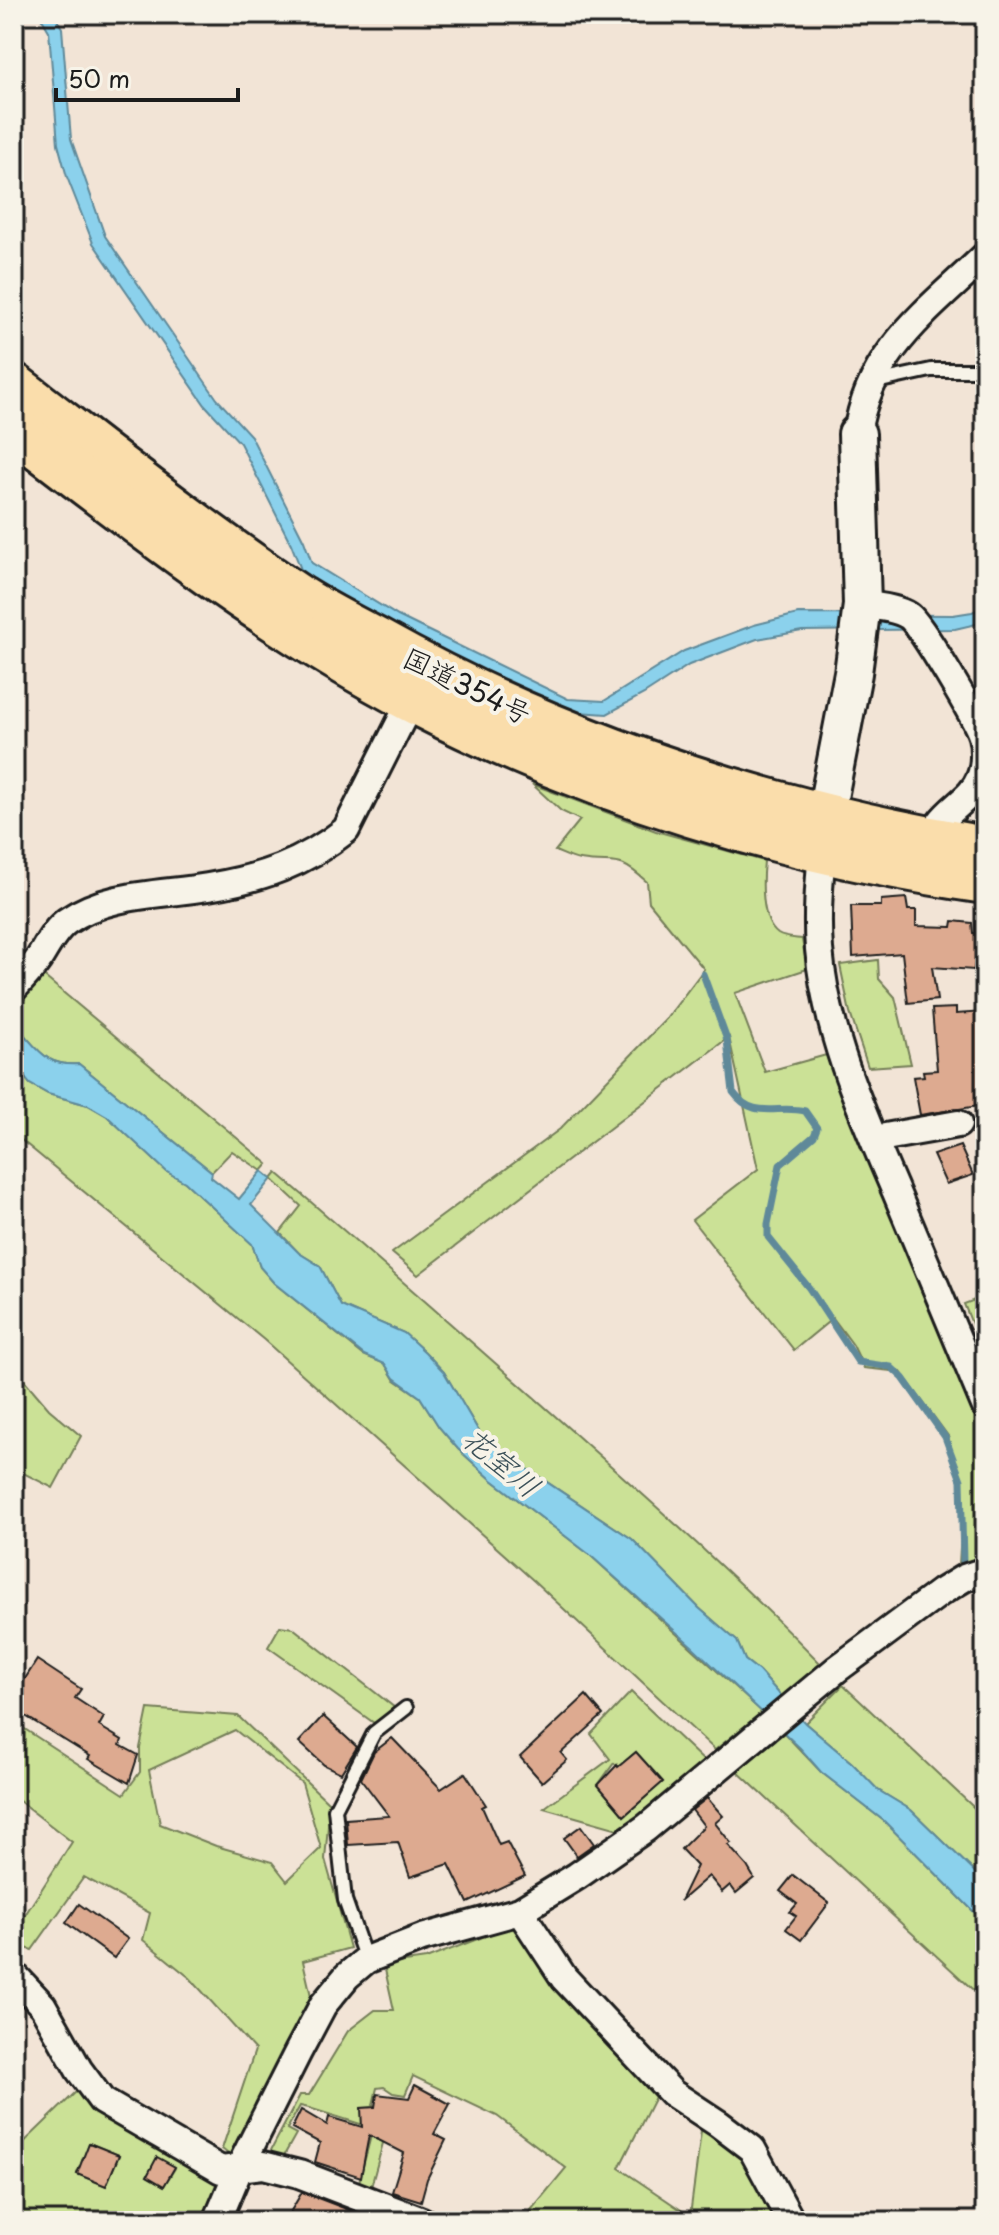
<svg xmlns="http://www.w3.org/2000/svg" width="999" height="2235" viewBox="0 0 999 2235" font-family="'Playpen Sans','Klee One',sans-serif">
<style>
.green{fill:#cbe196;stroke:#747e59;stroke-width:2;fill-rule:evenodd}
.water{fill:#8bd1ec;stroke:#5f8999;stroke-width:2}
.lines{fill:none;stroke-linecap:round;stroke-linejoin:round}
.stream{stroke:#5f8999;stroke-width:7}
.building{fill:#ddaa90;stroke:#1c1c1c;stroke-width:2}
.lane-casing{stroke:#1c1c1c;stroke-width:18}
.street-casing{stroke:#1c1c1c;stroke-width:32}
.secondary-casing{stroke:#1c1c1c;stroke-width:42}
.highway-casing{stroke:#1c1c1c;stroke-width:50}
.lane{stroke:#f7f3e8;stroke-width:12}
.street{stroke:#f7f3e8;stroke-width:26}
.secondary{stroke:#f7f3e8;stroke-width:36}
.highway{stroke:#faddab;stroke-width:44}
.labels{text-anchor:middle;stroke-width:8;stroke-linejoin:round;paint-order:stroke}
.street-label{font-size:28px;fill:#1c1c1c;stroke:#f7f3e8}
.water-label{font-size:30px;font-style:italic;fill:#3d525a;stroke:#f7f3e8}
</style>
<rect width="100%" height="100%" fill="#f2e4d6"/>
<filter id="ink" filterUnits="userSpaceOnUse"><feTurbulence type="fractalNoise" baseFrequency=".0125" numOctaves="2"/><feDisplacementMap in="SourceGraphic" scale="16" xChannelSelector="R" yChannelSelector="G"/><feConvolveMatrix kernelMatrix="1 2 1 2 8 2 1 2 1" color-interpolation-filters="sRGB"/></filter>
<g filter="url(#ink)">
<!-- green -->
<g class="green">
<path d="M532,784l124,47 108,30c-2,19 -4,60 14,73 6,4 16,4 24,5l5,30 -72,24 30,79 65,-18 62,158 93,220v125l-26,8 4,-71 -15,-58 -47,-64 -37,-4 -11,-23 -20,-27 -39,32 -102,-130 66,-51 -29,-132 -311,238 -26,-22 168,-124 106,-110 38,-50 -55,-67 -2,-20c-32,-29 -31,-16 -67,-22 -8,-1 -17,-6 -25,-9l25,-31 -19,-9z"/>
<polygon points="878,960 879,979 895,997 911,1064 868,1067 850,1013 840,965"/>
<path d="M40,973l228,191 -6,7 -30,-20 -20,21 -133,-108c-36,3 -42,-18 -65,-40v-21z"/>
<polygon points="14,1064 30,1084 48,1094 88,1105 107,1116 167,1172 185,1182 252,1244 260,1267 274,1283 363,1355 385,1364 394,1379 420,1397 439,1427 458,1449 491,1479 590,1555 762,1712 715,1750 534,1581 264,1340 14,1134"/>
<path d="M277,1173c100,85 198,172 296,259 84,75 169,150 248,232l-39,33 -23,-26 -14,-11 -8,-19 -38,-33 -67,-69 -148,-99 -40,-68 -19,-20 -21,-19 -63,-27 -21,-40 -21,-13 -19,-20 21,-27 -29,-27z"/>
<polygon points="985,1296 985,1356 964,1304"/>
<polygon points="14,1368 49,1409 81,1436 53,1488 25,1474 14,1465"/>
<polygon points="280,1626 293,1628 395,1708 374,1723 268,1647"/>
<polygon points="843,1685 985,1818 985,1882 911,1810 878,1790 852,1763 805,1723"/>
<path d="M631,1692l74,70 -80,69 -81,-23 66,-49 -19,-25zM636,1752l27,30 -39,34 -26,-31 16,-22 4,4z"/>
<path d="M148,1709l90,7 92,88 -5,55 25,89 -47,13 8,35 -79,161 -10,-8 33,-99 -65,-72 -47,-38 7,-27 -66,-36 -52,73 -18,-6v-12l58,-90 -58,-45v-75l110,72 16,-22v-24zM235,1730l67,53 19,65 -34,33 -15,-19 -56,-16 -56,-22 -11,-54z"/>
<polygon points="784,1733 821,1772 884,1821 985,1923 985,2001 737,1771"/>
<polygon points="519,1923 658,2091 619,2168 690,2216 702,2124 745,2158 776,2215 769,2221 522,2221 566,2168 497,2116 413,2076 405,2095 393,2093 384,2087 377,2088 373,2105 380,2108 386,2132 371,2187 359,2182 373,2128 309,2108 300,2106 287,2129 296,2134 282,2159 268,2156 300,2095 309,2095 348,2031 375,2010 394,2010 384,1965 426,1959"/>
<path d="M81,2087l17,28 122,67 -11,39h-190l-1,-6h-4v-63zM89,2143l30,12 -13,31 -29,-12zM157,2158l18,10 -11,18 -17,-10z"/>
</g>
<!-- water -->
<g class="water">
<polygon points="39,14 54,14 62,28 71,139 105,236 217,399 251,436 304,541 312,563 398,616 568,699 604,701 684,651 754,625 798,614 953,615 972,612 985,607 985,622 955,629 802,631 757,639 689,665 644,694 607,714 563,711 392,628 302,572 291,544 240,443 205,405 93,243 67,177 58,144 49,31"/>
<path d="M14,1024c23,22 29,43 65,40l133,108 -1,5 28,22 23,-28 10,8 -21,26 48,48 21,13 21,40 63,27 21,19 19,20 40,68 148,99 67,69 38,33 8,19 14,11 46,52 47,40 26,27 33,20 74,72v41l-101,-102 -63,-49 -21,-24 -107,-101 -103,-92 -99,-76 -33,-30 -19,-22 -19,-30 -26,-19 -9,-14 -21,-9 -90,-72 -14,-16 -8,-23 -67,-62 -18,-10 -60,-56 -19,-11 -40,-11 -18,-10 -16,-20z"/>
</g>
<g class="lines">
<!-- stream -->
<path class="stream" d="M703,974l24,66 6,52c21,29 44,12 72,19l12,17 -3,8 -34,29 -12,59v13l41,51 49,74 33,5 12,11 42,59 16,43 2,81"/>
</g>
<!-- building -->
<g class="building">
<polygon points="906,898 908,910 916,910 916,926 952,927 953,921 972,923 973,933 979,933 978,963 975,964 974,970 932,967 937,1000 908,1003 902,953 853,957 851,906 881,906 881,900"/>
<polygon points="956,1008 956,1014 984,1012 985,1105 920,1115 913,1077 924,1076 923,1071 937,1070 932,1009"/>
<polygon points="960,1146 973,1175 946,1184 933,1155"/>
<polygon points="37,1660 81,1689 75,1698 104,1717 99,1726 122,1740 120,1745 138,1755 129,1783 88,1759 90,1756 14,1709 14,1696"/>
<polygon points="586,1695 603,1715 561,1753 567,1760 542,1782 520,1757"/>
<polygon points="323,1716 357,1747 341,1773 324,1765 299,1742"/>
<polygon points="392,1738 441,1789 465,1773 486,1805 482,1807 499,1845 507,1842 525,1876 468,1903 449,1864 410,1877 398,1842 348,1845 346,1819 389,1816 361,1779 374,1752"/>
<polygon points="636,1752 663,1782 624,1816 598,1785 617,1765 618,1767"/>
<polygon points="707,1798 723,1816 715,1823 731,1843 728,1845 747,1866 754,1878 736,1893 730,1885 722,1892 709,1876 680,1901 697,1866 681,1849 704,1826 692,1810"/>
<polygon points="581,1826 594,1844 577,1856 564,1838"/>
<polygon points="793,1875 829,1903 801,1940 786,1929 796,1916 790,1912 797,1904 780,1891"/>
<polygon points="79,1904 128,1939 114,1958 66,1923"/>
<polygon points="415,2085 450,2104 434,2134 446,2140 427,2179 421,2201 392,2192 404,2153 369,2135 361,2177 315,2162 320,2143 292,2128 301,2110 327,2125 329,2117 362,2127 361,2108 375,2107 377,2094 409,2098"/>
<polygon points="89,2143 119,2155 106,2186 77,2174"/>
<polygon points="157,2157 175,2167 164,2186 147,2176"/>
<polygon points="302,2192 349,2210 368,2221 285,2221"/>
</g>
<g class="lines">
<!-- lane casing -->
<g class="lane-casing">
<g id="lane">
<polyline points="876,382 931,370 985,370"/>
<polyline points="366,1960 345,1900 335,1809 374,1733 406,1708"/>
</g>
</g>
<!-- street casing -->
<g class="street-casing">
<g id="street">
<path d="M857,434c12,-83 71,-123 128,-178"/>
<path d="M862,605c14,1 35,3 47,11 11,7 69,106 73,120 3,13 3,30 -2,42 -11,28 -44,31 -52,73"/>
<path d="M823,839c-3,37 -7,73 -4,110 7,84 44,166 77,243 30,71 59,142 89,213"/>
<path d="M14,988c8,-9 17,-18 24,-28 8,-12 16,-30 29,-39 40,-28 94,-26 141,-34 54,-9 95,-23 138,-57l72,-143"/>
<polyline points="874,1139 958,1124"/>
<polyline points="520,1911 564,1978 672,2093 719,2124 752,2149 791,2221"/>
<polyline points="14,1975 43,2006 79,2070 102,2101 221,2170 263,2165 299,2174 422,2221"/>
<polyline points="217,2221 239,2169 298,2052 323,2005 347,1976 366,1960 422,1938 520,1911 577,1876 646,1828 837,1669 941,1592 964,1578 985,1571"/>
</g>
</g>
<!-- secondary casing -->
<g class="secondary-casing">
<polyline id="secondary" points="825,818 853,673 862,605 857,434"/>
</g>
<!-- highway casing -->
<g class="highway-casing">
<g id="highway">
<path d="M14,386c95,73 187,147 287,213 24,15 49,28 74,41 190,107 396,173 610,209"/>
<path d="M14,428c127,98 255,197 398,272 178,92 376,153 573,181"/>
</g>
</g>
<!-- lane -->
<use href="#lane" class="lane"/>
<!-- street -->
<use href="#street" class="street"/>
<!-- secondary -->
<use href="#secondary" class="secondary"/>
<!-- highway -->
<use href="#highway" class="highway"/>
</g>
</g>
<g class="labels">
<!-- street labels -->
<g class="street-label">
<text transform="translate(467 686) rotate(26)" y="10">国道354号</text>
</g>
<!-- water labels -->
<g class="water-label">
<text transform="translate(501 1463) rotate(40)" y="10">花室川</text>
</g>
</g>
<!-- margin -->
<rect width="999" height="2235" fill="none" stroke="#f7f3e8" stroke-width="48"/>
<rect x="24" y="24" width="951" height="2187" fill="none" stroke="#1c1c1c" stroke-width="3" filter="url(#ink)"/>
<!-- scale -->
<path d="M56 88v12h182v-12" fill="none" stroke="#1c1c1c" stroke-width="4"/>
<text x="68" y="88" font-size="24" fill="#1c1c1c" stroke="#f7f3e8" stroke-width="6" paint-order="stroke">50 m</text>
</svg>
